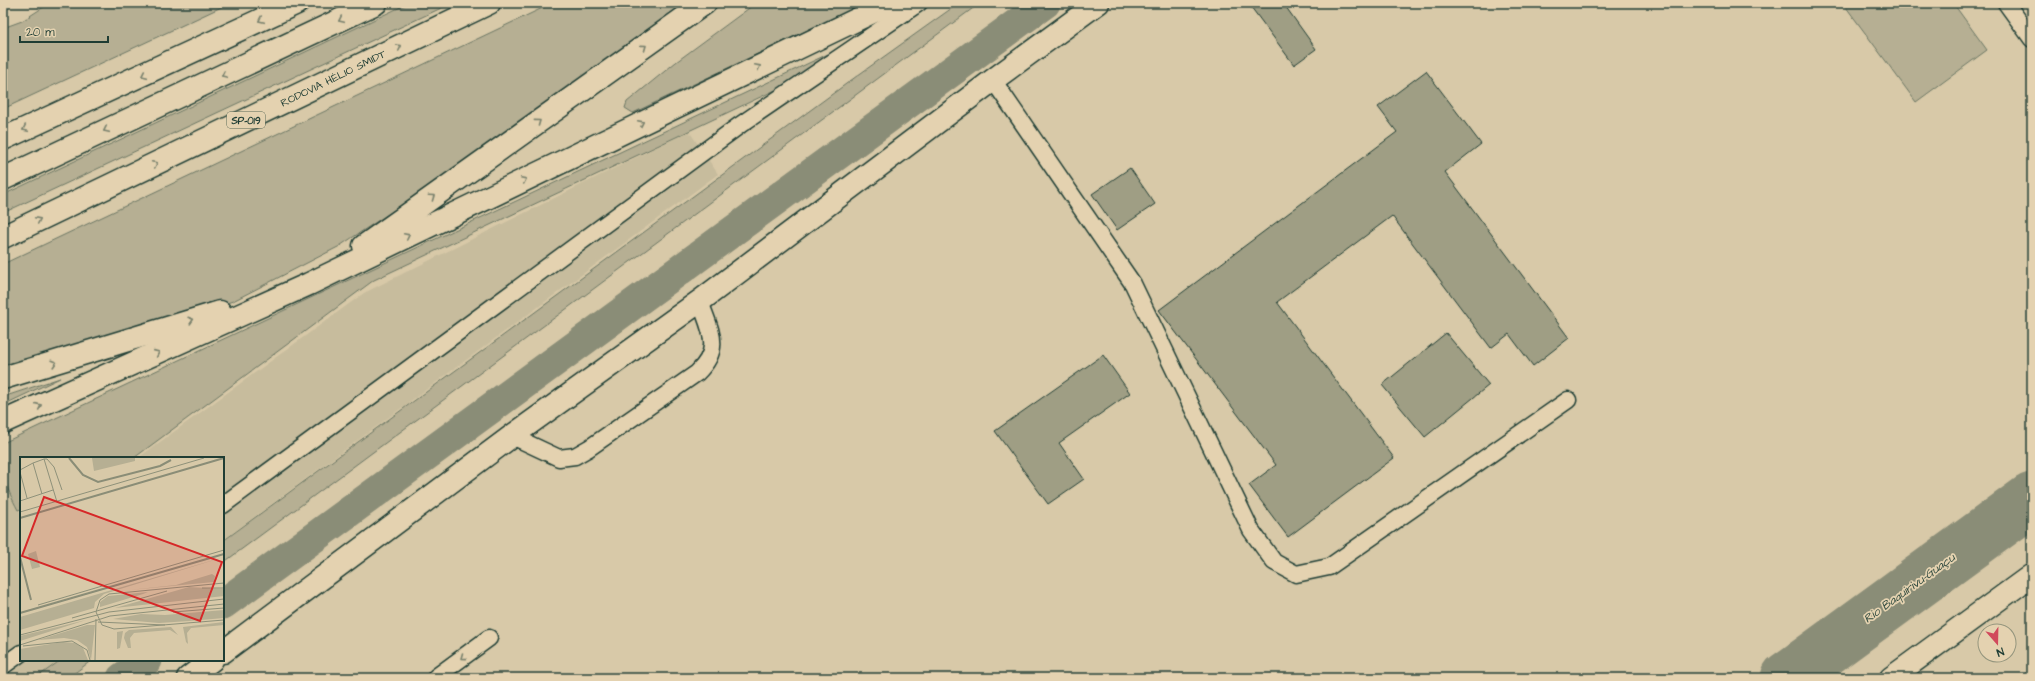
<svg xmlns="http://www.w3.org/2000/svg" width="2035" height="681" viewBox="0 0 2035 681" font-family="'Architects Daughter',sans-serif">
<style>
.built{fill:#c7bc9d}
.green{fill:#b6af93;stroke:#6a7664}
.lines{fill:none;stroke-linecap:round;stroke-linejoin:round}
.canal{stroke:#8a8d77;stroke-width:31}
.river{stroke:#8a8d77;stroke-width:53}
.building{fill:#9f9e84;stroke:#1f3d34}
.service-casing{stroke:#1f3d34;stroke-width:19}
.minor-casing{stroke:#1f3d34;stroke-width:25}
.secondary-casing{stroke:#1f3d34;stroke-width:25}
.primary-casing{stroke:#1f3d34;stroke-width:25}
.service{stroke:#e4d2b0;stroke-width:16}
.minor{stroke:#e4d2b0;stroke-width:22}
.secondary{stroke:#e4d2b0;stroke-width:22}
.primary{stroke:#e4d2b0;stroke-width:22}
.oneway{stroke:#78806c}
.labels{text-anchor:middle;stroke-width:3.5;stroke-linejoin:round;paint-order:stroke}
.shield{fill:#e4d2b0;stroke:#5a6a59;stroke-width:1}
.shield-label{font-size:10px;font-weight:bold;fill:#1f3d34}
.street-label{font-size:11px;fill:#1f3d34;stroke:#e4d2b0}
.water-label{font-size:12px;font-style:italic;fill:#2f493e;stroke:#e4d2b0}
.inset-river{fill:none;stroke:#8a8d77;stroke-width:2}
.inset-road{fill:none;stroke:#8e917a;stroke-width:1}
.view{fill:#d62828;fill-opacity:0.15;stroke:#d62828;stroke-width:2}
.inset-edge{fill:none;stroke:#1f3d34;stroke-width:2}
</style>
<rect width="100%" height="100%" fill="#d8c9a8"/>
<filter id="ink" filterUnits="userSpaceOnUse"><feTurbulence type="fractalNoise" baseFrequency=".025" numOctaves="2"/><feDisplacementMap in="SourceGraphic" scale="8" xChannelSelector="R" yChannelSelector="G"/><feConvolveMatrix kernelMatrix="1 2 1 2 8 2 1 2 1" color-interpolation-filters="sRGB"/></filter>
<g filter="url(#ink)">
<!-- built -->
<g class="built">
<polygon points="689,131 718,174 223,540 223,458 138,458 364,293"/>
<polygon points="3,459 18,509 21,512 21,660 61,660 37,678 3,678"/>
</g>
<!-- green -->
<g class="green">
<polygon points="50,3 230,3 3,109 3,28 22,21"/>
<polygon points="409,3 452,3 3,213 3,195"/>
<polygon points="553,3 686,3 417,195 338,247 233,301 3,372 3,264"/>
<polygon points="756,3 865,3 633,113 625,108 627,102 676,62"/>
<polygon points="959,3 980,3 223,563 223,541 861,73"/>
<polygon points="1843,3 1953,3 1987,50 1916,102"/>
<path d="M828,54l-21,21 -433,205 -240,178h-113v51l-3,1c-13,-24 -18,-40 -13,-68z"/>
<polygon points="60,378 3,405 3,397"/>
<polygon points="61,660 92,660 68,678 36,678"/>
</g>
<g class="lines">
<!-- canal -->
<g class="canal">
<polyline points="223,604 1045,3"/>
<polyline points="122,678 147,660"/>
</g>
<!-- river -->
<polyline class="river" points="1787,678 2032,499"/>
</g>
<!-- building -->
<g class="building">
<polygon points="1248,3 1283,3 1316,49 1294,65"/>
<polygon points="1426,71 1481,144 1445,172 1569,338 1533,366 1509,334 1491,348 1392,216 1277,302 1394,458 1288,537 1249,485 1276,465 1159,310 1397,132 1378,107"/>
<polygon points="1130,168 1155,204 1117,230 1092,194"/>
<polygon points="1446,333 1489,385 1425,437 1382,385"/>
<polygon points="1103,355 1130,393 1059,443 1084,479 1048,504 995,431"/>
</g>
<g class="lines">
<!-- service casing -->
<g class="service-casing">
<g id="service">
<polyline points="2006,3 2032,39"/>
<polyline points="993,80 1133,284 1251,530 1274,562 1296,574 1329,567 1568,400"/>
<path d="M512,436l47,22 16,-2 14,-8 108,-75c26,-25 13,-42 3,-72"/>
<polyline points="223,505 740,125 919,3"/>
<polyline points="3,666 21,653"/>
<polyline points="436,677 489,638"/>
</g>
</g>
<!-- minor casing -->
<g class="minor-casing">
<g id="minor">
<polyline points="3,139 297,3"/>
<polyline points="223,652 512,436 700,301 993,80 1098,3"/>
<polyline points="188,678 212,660"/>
</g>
</g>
<!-- secondary casing -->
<g class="secondary-casing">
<polyline id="secondary" points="1891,678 2032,575"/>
</g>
<!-- primary casing -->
<g class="primary-casing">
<g id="primary">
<polyline points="3,179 376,3"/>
<polyline points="3,237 489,3"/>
<polyline points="364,246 705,3"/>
<polyline points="3,378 220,312"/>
<polyline points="3,422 309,284 891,3"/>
</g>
</g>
<!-- service -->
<use href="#service" class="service"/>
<!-- minor -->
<use href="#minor" class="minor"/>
<!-- secondary -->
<use href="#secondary" class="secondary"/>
<!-- primary -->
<use href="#primary" class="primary"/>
</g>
<!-- one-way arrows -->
<defs><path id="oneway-chevron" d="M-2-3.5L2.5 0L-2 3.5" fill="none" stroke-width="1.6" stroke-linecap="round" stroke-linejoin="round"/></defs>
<g class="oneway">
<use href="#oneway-chevron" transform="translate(261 20) rotate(155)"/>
<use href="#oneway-chevron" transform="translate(341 20) rotate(155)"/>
<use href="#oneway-chevron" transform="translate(399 47) rotate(-26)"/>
<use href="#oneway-chevron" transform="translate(644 47) rotate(-36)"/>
<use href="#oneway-chevron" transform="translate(758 67) rotate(-26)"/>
<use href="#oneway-chevron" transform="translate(144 75) rotate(155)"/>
<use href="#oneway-chevron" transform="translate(224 75) rotate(155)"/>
<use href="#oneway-chevron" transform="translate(538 122) rotate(-36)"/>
<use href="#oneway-chevron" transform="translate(641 123) rotate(-26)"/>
<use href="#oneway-chevron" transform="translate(25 129) rotate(155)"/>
<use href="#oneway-chevron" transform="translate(106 130) rotate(155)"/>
<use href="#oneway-chevron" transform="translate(155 164) rotate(-26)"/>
<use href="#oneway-chevron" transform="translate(524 180) rotate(-26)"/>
<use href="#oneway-chevron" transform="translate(432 197) rotate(-35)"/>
<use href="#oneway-chevron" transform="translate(38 220) rotate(-26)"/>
<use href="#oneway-chevron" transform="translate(407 236) rotate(-26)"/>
<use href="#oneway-chevron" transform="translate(191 320) rotate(-17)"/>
<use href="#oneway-chevron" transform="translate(157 353) rotate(-24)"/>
<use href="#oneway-chevron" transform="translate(54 363) rotate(-17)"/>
<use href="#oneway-chevron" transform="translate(39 406) rotate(-24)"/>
<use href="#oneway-chevron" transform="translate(463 657) rotate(143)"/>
</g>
</g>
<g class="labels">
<!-- shield labels -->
<rect class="shield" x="227" y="112" width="38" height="16" rx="3"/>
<g class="shield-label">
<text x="246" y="124">SP-019</text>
</g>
<!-- street labels -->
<g class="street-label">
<text transform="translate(333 78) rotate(-26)" y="4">RODOVIA HÉLIO SMIDT</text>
</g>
<!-- water labels -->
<g class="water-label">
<text transform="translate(1909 588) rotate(-36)" y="4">Rio Baquirivu-Guaçu</text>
</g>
</g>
<!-- overview -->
<g transform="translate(20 457)">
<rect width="204" height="204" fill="#d8c9a8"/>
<path d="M72,1h43v3l-41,10zM16,94l4,16 -8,2 -4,-15zM204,100l-120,37 -9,8 -1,6 -74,22v-13zM192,117l3,2 -1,6 -85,8 47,-5zM169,130l35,2v7l-109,12zM128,135l-5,2 -43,13v-5l8,-6zM204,153v8l-35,3 -30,2 -46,-4 28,-5 24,1zM66,163l-66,21v-5zM204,165v3l-33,3 -4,5 1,11 -2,-2 -3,-15zM67,168h8l-4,35 -4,-13 -10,-7 -13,-2 -26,2zM151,170l7,8 -8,-5 -36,3 -4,5 1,10h-3l-4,-10 1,-5 4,-3zM103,174l-3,17 -3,1v-17zM43,185l12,1 8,5 5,12h-68v-11z" fill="#b6af93"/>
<path class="inset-river" d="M49,1l14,17 15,7 62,-16 11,-6M0,61l204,-60M0,100l11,43M0,156l204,-59"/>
<path class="inset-road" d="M24,2l13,43M0,13l13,-7M0,15l7,26M22,37l-9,-31 11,-4h3l7,8 8,23M0,44l33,-11M0,55l184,-54M204,126l-115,11 -9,6 -4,12 6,13 12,4 110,-9M182,131h22M18,148l186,-55M153,155l51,-4M52,161l95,-27M78,165l67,3M0,178l89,-23 115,-13M0,188l90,-29 114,-12M3,189l49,-5 15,9 3,10M75,203l1,-41"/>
<path class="view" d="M24,40l178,65 -22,59 -178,-65z"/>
<rect width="204" height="204" class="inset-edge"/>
</g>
<!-- margin -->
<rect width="2035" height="681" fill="none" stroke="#e4d2b0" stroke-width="16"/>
<rect x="8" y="8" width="2019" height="665" fill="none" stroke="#1f3d34" stroke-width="1.5" filter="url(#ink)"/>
<!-- north arrow -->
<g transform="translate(1997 643) rotate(160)"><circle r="19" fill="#e4d2b0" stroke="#95967e"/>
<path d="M0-3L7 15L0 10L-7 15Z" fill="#d1495b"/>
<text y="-6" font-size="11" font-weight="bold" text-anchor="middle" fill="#1f3d34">N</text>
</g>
<!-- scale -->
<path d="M20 36v6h88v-6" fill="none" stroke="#1f3d34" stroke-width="2"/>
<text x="26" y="36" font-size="12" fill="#1f3d34" stroke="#e4d2b0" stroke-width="3" paint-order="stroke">20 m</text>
</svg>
